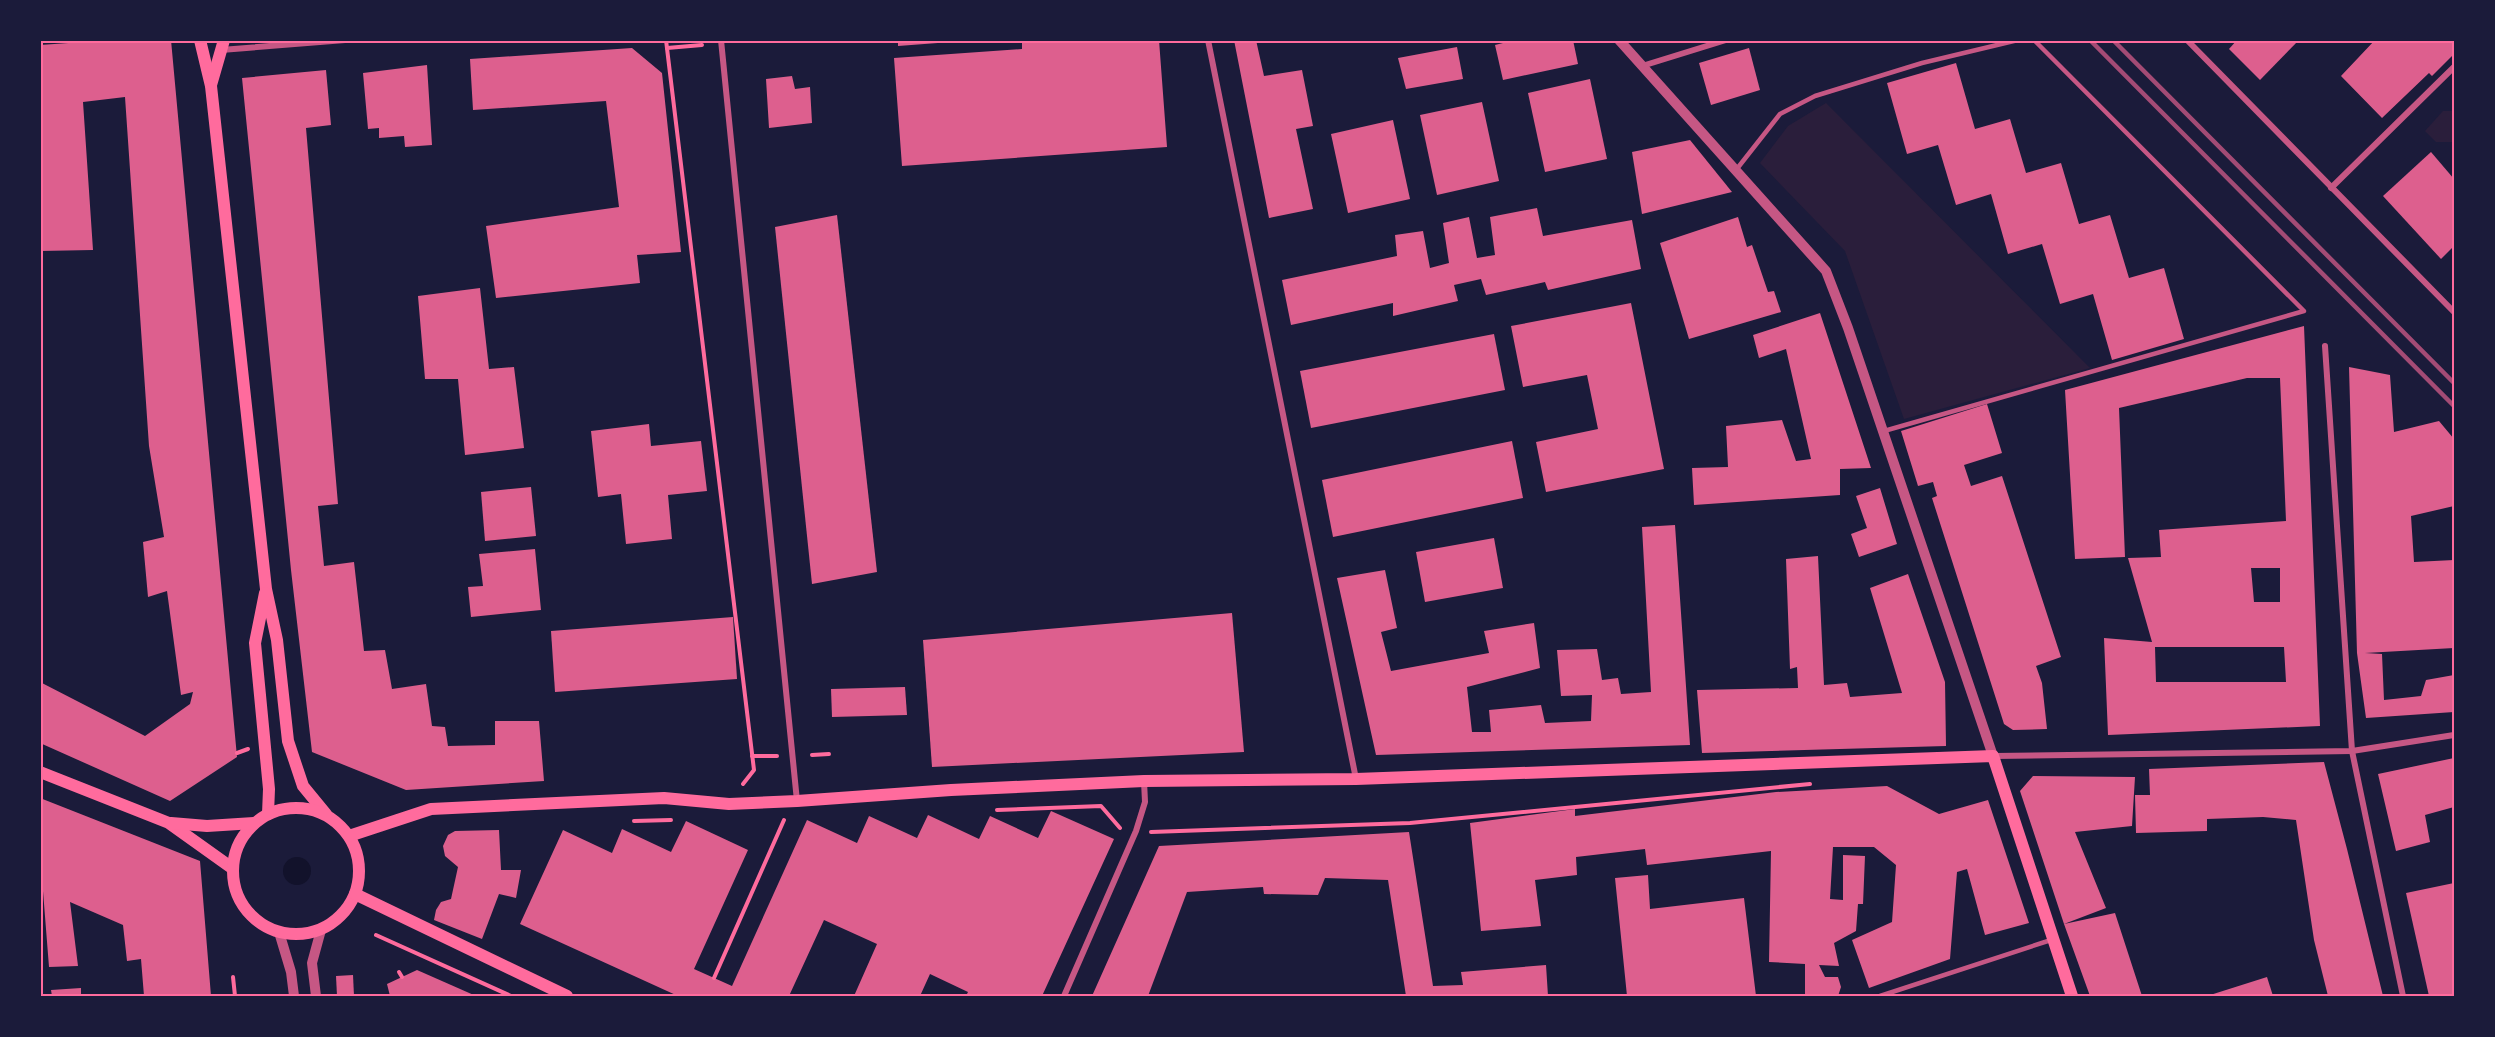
<svg xmlns="http://www.w3.org/2000/svg" width="2495" height="1037" viewBox="0 0 2495 1037" font-family="'Space Grotesk',sans-serif">
<style>
.green{fill:#2a1e3b}
.water{fill:#12122b}
.building{fill:#dd5f8e;fill-rule:evenodd}
.lines{fill:none;stroke-linecap:round;stroke-linejoin:round}
.path{stroke:#ff6b9d;stroke-width:4}
.service{stroke:#c65784;stroke-width:4.5}
.minor{stroke:#c65784;stroke-width:6}
.tertiary{stroke:#c65784;stroke-width:10}
.secondary{stroke:#ff6b9d;stroke-width:12}
.rail{stroke:#a44b75;stroke-width:4.5}
.neatline{fill:none;stroke:#ff6b9d;stroke-width:2}
</style>
<rect width="100%" height="100%" fill="#1b1b3a"/>
<!-- green -->
<g class="green">
<polygon points="1826,103 2090,368 1904,419 1845,251 1760,163 1788,126"/>
<polygon points="2443,111 2454,111 2454,142 2436,142 2425,131"/>
</g>
<!-- water -->
<circle class="water" cx="297" cy="871" r="14"/>
<!-- building -->
<g class="building">
<polygon points="111,40 171,40 237,757 170,801 40,743 40,682 145,736 190,704 193,692 181,695 167,591 148,597 143,542 164,537 149,446 125,97 83,102 93,250 40,251 40,45"/>
<polygon points="898,40 951,40 951,42 898,46"/>
<polygon points="1022,40 1159,40 1167,147 902,166 894,58 1022,49"/>
<polygon points="1234,40 1256,40 1264,76 1302,70 1313,126 1296,129 1313,209 1269,218"/>
<polygon points="1515,40 1573,40 1578,64 1503,80 1495,45"/>
<polygon points="2237,40 2299,40 2260,80 2229,49"/>
<polygon points="2375,40 2454,40 2454,54 2432,76 2429,73 2382,118 2341,76"/>
<polygon points="1457,47 1463,79 1406,89 1398,58"/>
<polygon points="632,48 662,73 681,252 637,255 640,283 496,298 486,226 619,207 606,101 473,110 470,59"/>
<polygon points="1749,48 1760,90 1711,105 1699,63"/>
<polygon points="1956,63 1975,129 2010,119 2026,173 2061,163 2079,224 2110,215 2129,278 2164,268 2184,339 2112,360 2093,294 2060,304 2042,244 2008,254 1991,194 1956,205 1938,145 1907,154 1887,83"/>
<polygon points="427,65 432,145 405,147 404,136 379,138 379,128 368,129 363,73"/>
<polygon points="326,70 331,125 306,128 338,504 318,506 324,566 354,562 364,651 385,650 392,689 426,684 432,726 445,727 448,746 495,745 495,721 539,721 544,781 406,790 312,752 291,570 242,78"/>
<polygon points="792,76 795,89 810,87 812,123 769,128 766,79"/>
<polygon points="1590,79 1607,159 1545,172 1528,93"/>
<polygon points="1482,102 1499,181 1437,195 1420,115"/>
<polygon points="1393,120 1410,199 1348,213 1331,134"/>
<polygon points="1690,140 1732,192 1642,214 1632,152"/>
<polygon points="2431,152 2454,179 2454,246 2441,259 2383,196"/>
<polygon points="1537,208 1543,236 1632,220 1641,269 1548,290 1545,282 1486,295 1481,279 1454,285 1458,301 1393,316 1393,303 1291,325 1282,280 1397,256 1395,235 1423,231 1430,268 1449,263 1443,223 1469,217 1477,258 1495,255 1490,217"/>
<polygon points="837,215 877,572 812,584 775,227"/>
<polygon points="1738,217 1747,247 1752,245 1768,292 1774,291 1781,312 1689,339 1660,243"/>
<polygon points="480,288 489,369 514,367 524,448 465,455 458,379 425,379 418,296"/>
<polygon points="1631,303 1664,469 1546,492 1536,442 1598,429 1587,375 1523,387 1511,326"/>
<polygon points="1820,313 1871,468 1840,469 1840,495 1694,505 1692,468 1728,467 1726,426 1782,420 1796,461 1811,459 1786,349 1759,358 1753,335"/>
<path d="M2304,326l16,400 -212,9 -4,-97 48,4 -24,-84 33,-1 -2,-27 127,-9 -6,-143h-33l-128,30 6,149 -50,2 -10,-169zM2251,568h29v34h-26zM2155,647h129l2,35h-130z"/>
<polygon points="1494,334 1505,390 1311,428 1300,371"/>
<polygon points="2349,367 2390,375 2394,432 2439,421 2454,439 2454,506 2411,516 2414,562 2454,560 2454,648 2365,653 2382,654 2384,700 2421,696 2426,680 2454,675 2454,712 2366,718 2357,653"/>
<polygon points="1987,404 2002,453 1964,465 1971,486 2002,476 2061,657 2036,666 2042,683 2047,729 2013,730 2004,724 1932,498 1937,496 1933,482 1918,486 1901,431"/>
<polygon points="649,424 651,446 701,441 707,491 668,495 672,539 626,544 621,494 598,497 591,431"/>
<polygon points="1512,441 1523,498 1333,537 1322,480"/>
<polygon points="531,487 536,536 485,541 481,492"/>
<polygon points="1880,488 1897,544 1859,557 1851,534 1867,528 1856,496"/>
<polygon points="1675,525 1690,745 1376,755 1337,578 1385,570 1397,628 1381,632 1391,671 1489,653 1484,631 1534,623 1540,668 1467,687 1472,732 1491,732 1489,710 1541,705 1545,723 1591,721 1592,695 1561,696 1557,650 1597,649 1602,680 1618,678 1621,694 1651,692 1642,527"/>
<polygon points="1494,538 1503,588 1425,602 1416,552"/>
<polygon points="535,549 541,610 471,617 468,587 483,586 479,554"/>
<polygon points="1818,556 1824,685 1847,683 1850,697 1902,693 1870,588 1908,574 1945,682 1946,746 1702,753 1697,690 1798,688 1797,667 1790,669 1786,559"/>
<polygon points="1232,613 1244,752 932,767 923,640"/>
<polygon points="733,617 737,679 555,692 551,631"/>
<polygon points="905,687 907,715 832,717 831,689"/>
<polygon points="2454,758 2454,807 2425,815 2430,842 2396,851 2378,774"/>
<polygon points="2324,762 2347,849 2383,996 2328,996 2314,940 2296,820 2263,817 2207,819 2207,831 2136,833 2135,795 2150,795 2149,769"/>
<polygon points="2033,776 2135,777 2132,826 2075,832 2106,908 2064,924 2115,913 2142,996 2090,996 2064,924 2020,791"/>
<polygon points="1887,786 1939,814 1988,800 2029,923 1985,935 1967,869 1957,872 1950,959 1869,988 1852,940 1892,922 1896,865 1874,847 1833,847 1830,899 1843,900 1843,855 1865,856 1863,904 1858,904 1856,931 1834,943 1839,966 1819,965 1825,977 1838,977 1841,987 1838,996 1805,996 1805,964 1769,962 1771,851 1647,865 1645,849 1576,857 1577,875 1535,880 1541,926 1481,931 1470,823 1575,809 1575,816 1776,792"/>
<polygon points="40,798 200,861 211,996 144,996 141,959 127,961 123,925 70,902 78,966 49,967 40,853"/>
<polygon points="1051,811 1114,839 1042,996 966,996 968,992 930,974 920,996 854,996 877,944 824,920 789,996 678,996 520,924 563,830 612,853 622,829 671,852 686,821 748,850 694,969 732,986 807,820 857,843 869,816 917,838 928,815 979,839 990,816 1038,838"/>
<polygon points="499,830 501,870 521,870 516,898 499,894 482,939 434,920 436,910 441,902 451,899 458,867 445,856 443,846 448,835 455,831"/>
<polygon points="1409,832 1433,986 1463,985 1461,972 1546,965 1548,996 1406,996 1388,880 1325,878 1318,895 1264,894 1263,887 1187,892 1148,996 1092,996 1159,846"/>
<polygon points="1648,875 1650,909 1744,898 1756,996 1627,996 1615,878"/>
<polygon points="2454,883 2454,996 2429,996 2406,893"/>
<polygon points="417,970 476,996 390,996 387,984"/>
<polygon points="353,975 354,996 337,996 336,976"/>
<polygon points="2267,977 2273,996 2207,996"/>
<polygon points="81,988 81,996 52,996 51,990"/>
</g>
<g class="lines">
<!-- path -->
<g class="path">
<polyline points="666,40 754,770 743,784"/>
<polyline points="667,48 702,45"/>
<polyline points="237,753 248,749"/>
<polyline points="812,755 829,754"/>
<polyline points="752,756 777,756"/>
<polyline points="997,810 1101,806 1120,828"/>
<polyline points="634,821 671,820"/>
<polyline points="1151,832 1410,823 1810,784"/>
<polyline points="376,935 511,996"/>
<polyline points="399,972 402,977"/>
<polyline points="233,977 235,996"/>
<polyline points="714,978 784,820"/>
</g>
<!-- service -->
<g class="service">
<polyline points="1736,170 1780,114 1815,96 1922,63 2018,40"/>
<polyline points="1884,431 2304,311 2034,40"/>
<polyline points="1880,996 2051,940"/>
</g>
<!-- minor -->
<g class="minor">
<polyline points="721,40 797,801"/>
<polyline points="1208,40 1356,779"/>
<polyline points="2187,40 2454,312"/>
<polyline points="221,50 345,40"/>
<polyline points="1642,66 1726,40"/>
<polyline points="2331,188 2454,67"/>
<polyline points="2325,346 2352,751 2403,996"/>
<polyline points="1994,756 2352,751 2454,735"/>
<polyline points="1064,996 1136,831 1145,802 1144,781"/>
</g>
<!-- tertiary -->
<g class="tertiary">
<polyline points="1619,40 1826,271 1848,328 1993,756"/>
<polyline points="279,932 291,972 294,996"/>
<polyline points="316,996 312,963 321,930"/>
</g>
<!-- secondary -->
<g class="secondary">
<polyline points="200,40 211,86 266,589 277,640 288,741 303,786 326,814"/>
<polyline points="211,85 224,40"/>
<polyline points="265,593 255,643 269,789 268,814"/>
<polyline points="40,772 169,823 232,868"/>
<circle cx="296" cy="871" r="63"/>
<polyline points="171,823 207,826 254,823"/>
<polyline points="349,836 431,809 664,798 729,804 797,801 951,790 1144,781 1356,779 1993,756 2072,996"/>
<polyline points="355,894 567,996"/>
</g>
<!-- rail -->
<g class="rail">
<polyline points="2090,40 2454,406"/>
<polyline points="2113,40 2454,383"/>
</g>
</g>
<!-- border -->
<rect width="2495" height="1037" fill="none" stroke="#1b1b3a" stroke-width="84"/>
<rect x="42" y="42" width="2411" height="953" class="neatline"/>
</svg>
